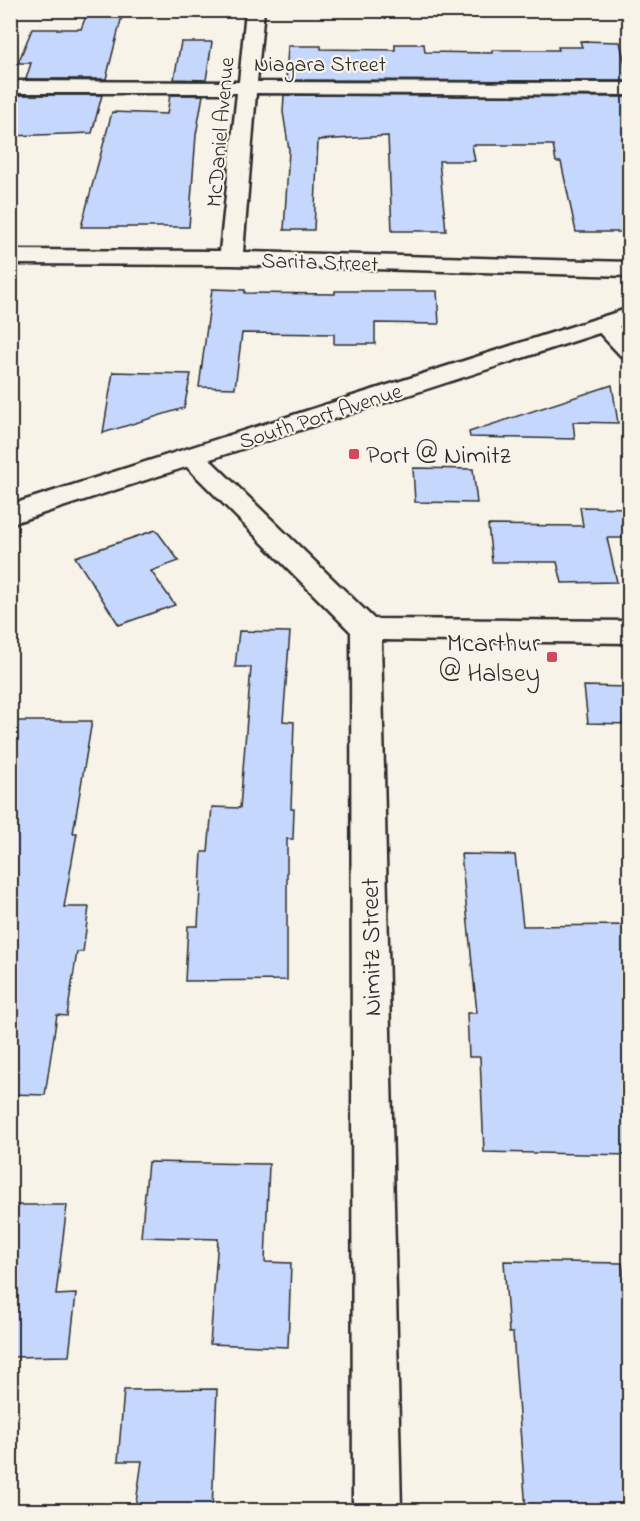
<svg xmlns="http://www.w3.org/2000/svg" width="640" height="1521" viewBox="0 0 640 1521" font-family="'Indie Flower',sans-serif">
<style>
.building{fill:#c5d7fd;stroke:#2b2b2b;stroke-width:1.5}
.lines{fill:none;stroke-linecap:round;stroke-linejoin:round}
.minor-casing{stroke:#2b2b2b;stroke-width:5}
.major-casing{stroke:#2b2b2b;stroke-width:5}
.minor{fill:#f7f3e8;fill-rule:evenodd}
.major{fill:#f7f3e8;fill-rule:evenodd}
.poi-dot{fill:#d1495b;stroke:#f7f3e8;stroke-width:2}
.labels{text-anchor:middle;stroke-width:4.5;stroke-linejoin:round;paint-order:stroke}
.far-street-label{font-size:22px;fill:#2b2b2b;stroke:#f7f3e8}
.poi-label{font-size:26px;fill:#2b2b2b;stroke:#f7f3e8;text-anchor:start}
.street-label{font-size:26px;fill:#2b2b2b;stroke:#f7f3e8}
</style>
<rect width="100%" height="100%" fill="#f7f3e8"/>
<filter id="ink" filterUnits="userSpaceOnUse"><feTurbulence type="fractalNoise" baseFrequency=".0167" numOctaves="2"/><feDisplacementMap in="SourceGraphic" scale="12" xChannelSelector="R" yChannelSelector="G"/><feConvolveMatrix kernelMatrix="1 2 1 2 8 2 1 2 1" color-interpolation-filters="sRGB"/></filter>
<g filter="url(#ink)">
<!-- building -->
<g class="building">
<polygon points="86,16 122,16 106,79 26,79 31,63 18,63 32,29 81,29"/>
<polygon points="580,41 620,42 629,81 286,80 288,46 321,46 321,49 395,50 395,44 424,44 425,52 492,53 492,50 559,50 558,47 582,47"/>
<polygon points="181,42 212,42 206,80 174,79"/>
<polygon points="19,95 102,95 92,133 10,136 10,119"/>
<polygon points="170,95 203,95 196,135 189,227 81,227 112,112 167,114"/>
<polygon points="284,95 630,97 630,232 576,232 561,162 556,162 553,145 472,145 475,161 439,161 446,231 392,231 388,136 318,140 314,230 284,230 289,150 283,112"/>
<polygon points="212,289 245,290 245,293 335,294 335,291 437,291 439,324 375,323 375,344 334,344 334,334 242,333 235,388 199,387"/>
<polygon points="113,372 191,374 184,408 103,433"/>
<polygon points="612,385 618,423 573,422 575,439 470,437 469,432"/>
<polygon points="413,468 473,469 477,503 415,502"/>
<polygon points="580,507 630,508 630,538 607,538 617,582 562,583 557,562 492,562 488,525 583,526"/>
<polygon points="156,530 179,561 151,571 175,605 119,625 75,557"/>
<polygon points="239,631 290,632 283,721 294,722 291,809 294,809 293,839 287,839 287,980 185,981 188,926 198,926 202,852 208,852 212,807 240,808 251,667 235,667"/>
<polygon points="584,686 630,687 630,724 588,723"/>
<polygon points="15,721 92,721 73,833 77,833 64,907 89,907 83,952 77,952 67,1016 57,1015 45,1095 10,1094 10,738"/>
<polygon points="461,854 515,855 523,926 630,925 630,1155 484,1152 480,1057 469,1057 467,1013 477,1013"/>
<polygon points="148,1162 269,1164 265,1262 291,1263 288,1347 210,1344 218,1239 141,1237"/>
<polygon points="10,1205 67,1205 56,1295 76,1294 69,1356 10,1357"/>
<polygon points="504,1261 622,1263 630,1323 630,1510 526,1510 513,1333 509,1333"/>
<polygon points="217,1389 212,1510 135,1510 142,1461 118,1461 124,1390"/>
</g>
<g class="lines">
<!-- minor casing -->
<g class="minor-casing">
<g id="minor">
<polygon points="246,10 264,10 257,82 630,83 630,95 256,93 243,252 630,262 630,276 231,265 10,264 10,250 220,251 237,93 10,93 10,81 239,82"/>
<polygon points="603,317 611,319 630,337 630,358 621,356 591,324 595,319"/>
<polygon points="192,449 201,451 374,619 630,621 630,643 381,640 401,1510 353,1510 351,632 183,463 179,457 183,451"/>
</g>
</g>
<!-- major casing -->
<g class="major-casing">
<polygon id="major" points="630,308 630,323 10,524 10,505"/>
</g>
<!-- minor -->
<use href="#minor" class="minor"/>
<!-- major -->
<use href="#major" class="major"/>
</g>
</g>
<!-- markers -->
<g class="poi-dot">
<rect x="348" y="448" width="12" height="12" rx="3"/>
<rect x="546" y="651" width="12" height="12" rx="3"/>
</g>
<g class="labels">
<!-- far-street labels -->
<g class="far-street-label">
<text x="320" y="71">Niagara Street</text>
<text transform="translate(219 132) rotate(-85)" y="8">McDaniel Avenue</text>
<text transform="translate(320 261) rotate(2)" y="8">Sarita Street</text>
<text transform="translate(320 415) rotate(-18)" y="8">South Port Avenue</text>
</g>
<!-- poi labels -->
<g class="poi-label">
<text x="366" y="463">Port @ Nimitz</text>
<text x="540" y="651" text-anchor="end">Mcarthur<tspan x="540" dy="30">@ Halsey</tspan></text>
</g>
<!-- street labels -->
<g class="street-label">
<text transform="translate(370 947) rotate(-91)" y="9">Nimitz Street</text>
</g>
</g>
<!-- margin -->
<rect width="640" height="1521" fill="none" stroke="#f7f3e8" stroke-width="36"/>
<rect x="18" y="18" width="604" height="1485" fill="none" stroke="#2b2b2b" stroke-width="2" filter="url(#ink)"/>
</svg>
